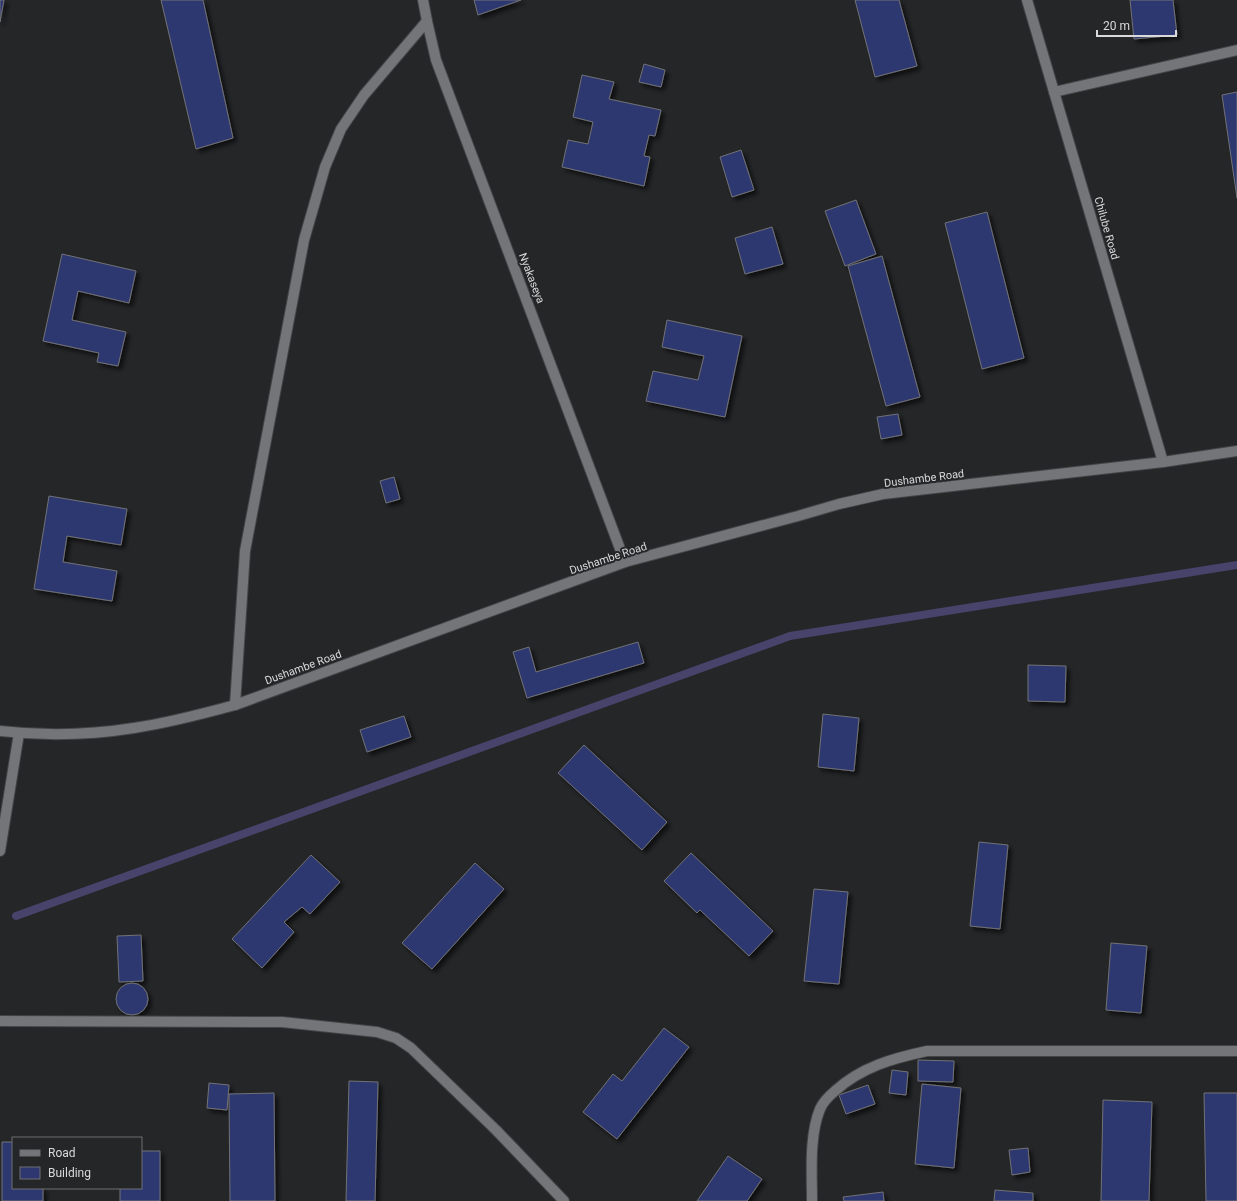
<svg xmlns="http://www.w3.org/2000/svg" width="1237" height="1201" viewBox="0 0 1237 1201" font-family="Roboto,sans-serif">
<style>
.lines{fill:none;stroke-linecap:round;stroke-linejoin:round}
.stream{stroke:#47436a;stroke-width:8}
.building{fill:#2e3770;stroke:#717275;filter:url(#shadow)}
.lane-casing{stroke:#434446;stroke-width:12}
.street-casing{stroke:#434446;stroke-width:12}
.secondary-casing{stroke:#434446;stroke-width:12}
.lane{stroke:#747578;stroke-width:10}
.street{stroke:#747578;stroke-width:10}
.secondary{stroke:#747578;stroke-width:10}
.labels{text-anchor:middle;stroke-width:4;stroke-linejoin:round;paint-order:stroke}
.street-label{font-size:11px;fill:#d9d9db;stroke:#252628}
</style>
<defs>
<filter id="shadow"><feDropShadow dx="3.5" dy="3.5" stdDeviation="2" flood-color="#0009"/></filter>
</defs>
<rect width="100%" height="100%" fill="#252628"/>
<g class="lines">
<!-- stream -->
<polyline class="stream" points="16,916 790,636 1237,565"/>
</g>
<!-- building -->
<g class="building">
<polygon points="0,0 4,0 0,22"/>
<polygon points="161,0 203,0 233,138 196,149"/>
<polygon points="474,0 521,0 478,15"/>
<polygon points="855,0 899,0 917,66 875,77"/>
<polygon points="1130,0 1173,0 1177,35 1134,39"/>
<polygon points="644,64 665,70 661,87 639,82"/>
<polygon points="582,75 614,82 609,99 661,110 655,136 649,135 644,156 650,157 644,186 562,167 568,140 588,144 593,122 573,117"/>
<polygon points="1237,92 1237,198 1222,95"/>
<polygon points="741,150 754,190 732,197 720,157"/>
<polygon points="856,200 876,254 845,266 825,211"/>
<polygon points="987,212 1024,358 982,369 945,223"/>
<polygon points="772,227 783,264 745,274 735,238"/>
<polygon points="62,254 136,271 129,303 78,291 72,320 126,332 118,366 97,362 99,353 43,341"/>
<polygon points="882,256 920,397 886,406 848,266"/>
<polygon points="667,320 742,336 725,417 646,401 653,371 698,380 704,356 662,347"/>
<polygon points="898,414 902,435 881,439 877,417"/>
<polygon points="394,477 400,499 386,503 380,481"/>
<polygon points="49,496 127,509 121,545 67,536 63,562 117,571 112,601 34,589"/>
<polygon points="638,642 644,663 527,698 513,652 529,647 536,672"/>
<polygon points="1028,665 1066,666 1065,702 1028,701"/>
<polygon points="823,714 859,718 854,771 818,767"/>
<polygon points="404,716 411,737 367,752 360,730"/>
<polygon points="584,745 667,822 642,850 558,773"/>
<polygon points="979,842 1008,845 1000,929 970,926"/>
<polygon points="691,853 773,931 749,956 700,910 697,913 664,881"/>
<polygon points="311,855 340,882 310,914 302,907 284,922 294,932 262,968 232,939"/>
<polygon points="475,863 504,889 432,969 402,943"/>
<polygon points="814,889 848,892 839,984 804,981"/>
<polygon points="141,935 143,981 119,982 117,936"/>
<polygon points="1111,943 1147,946 1141,1013 1106,1010"/>
<circle cx="132" cy="999" r="16"/>
<polygon points="664,1028 689,1047 617,1139 583,1112 613,1074 622,1081"/>
<polygon points="918,1060 954,1061 953,1082 918,1081"/>
<polygon points="892,1070 908,1072 906,1095 889,1093"/>
<polygon points="349,1081 378,1082 375,1201 346,1201"/>
<polygon points="209,1083 229,1085 227,1110 207,1108"/>
<polygon points="922,1084 961,1088 954,1168 915,1164"/>
<polygon points="868,1085 875,1104 846,1114 839,1095"/>
<polygon points="274,1093 275,1201 230,1201 229,1094"/>
<polygon points="1204,1093 1237,1093 1237,1201 1206,1201"/>
<polygon points="1103,1100 1152,1102 1149,1201 1101,1201"/>
<polygon points="2,1142 13,1142 13,1188 43,1188 43,1201 2,1201"/>
<polygon points="1028,1148 1030,1172 1012,1175 1009,1150"/>
<polygon points="141,1151 160,1151 160,1201 120,1201 120,1188 141,1188"/>
<polygon points="728,1156 762,1179 747,1201 697,1201"/>
<polygon points="995,1190 1033,1193 1033,1201 994,1201"/>
<polygon points="883,1192 884,1201 844,1201 843,1197"/>
</g>
<g class="lines">
<!-- lane casing -->
<g class="lane-casing">
<g id="lane">
<polyline points="1054,92 1237,50"/>
<polyline points="0,851 19,733"/>
<polyline points="0,1021 282,1022 377,1032 396,1038 411,1048 496,1130 564,1201"/>
<path d="M812,1201c0,-28 -3,-65 8,-92 3,-7 9,-13 15,-18 26,-24 59,-33 92,-40h310"/>
</g>
</g>
<!-- street casing -->
<g class="street-casing">
<g id="street">
<polyline points="423,0 427,21 436,60 625,562"/>
<polyline points="1027,0 1163,462"/>
<polyline points="235,705 245,551 304,240 325,167 341,129 364,95 427,21"/>
</g>
</g>
<!-- secondary casing -->
<g class="secondary-casing">
<path id="secondary" d="M0,731c44,5 90,4 134,-3 34,-5 68,-14 101,-23l390,-143 173,-46 41,-12 44,-10 280,-32 74,-11"/>
</g>
<!-- lane -->
<use href="#lane" class="lane"/>
<!-- street -->
<use href="#street" class="street"/>
<!-- secondary -->
<use href="#secondary" class="secondary"/>
</g>
<g class="labels">
<!-- street labels -->
<g class="street-label">
<text transform="translate(1107 228) rotate(74)" y="4">Chilube Road</text>
<text transform="translate(532 278) rotate(69)" y="4">Nyakaseya</text>
<text transform="translate(924 478) rotate(-7)" y="4">Dushambe Road</text>
<text transform="translate(608 558) rotate(-18)" y="4">Dushambe Road</text>
<text transform="translate(303 667) rotate(-20)" y="4">Dushambe Road</text>
</g>
</g>
<!-- legend -->
<rect x="12" y="1137" width="130" height="52" fill="#252628" stroke="#6d6e70"/>
<rect x="20" y="1150" width="20" height="6" fill="#747578" stroke="#6d6e70"/>
<text x="48" y="1157" font-size="12" fill="#d9d9db">Road</text>
<rect x="20" y="1167" width="20" height="12" fill="#2e3770" stroke="#6d6e70"/>
<text x="48" y="1177" font-size="12" fill="#d9d9db">Building</text>
<!-- scale -->
<path d="M1097 30v6h79v-6" fill="none" stroke="#d9d9db" stroke-width="2"/>
<text x="1103" y="30" font-size="12" fill="#d9d9db" stroke="#252628" stroke-width="3" paint-order="stroke">20 m</text>
</svg>
